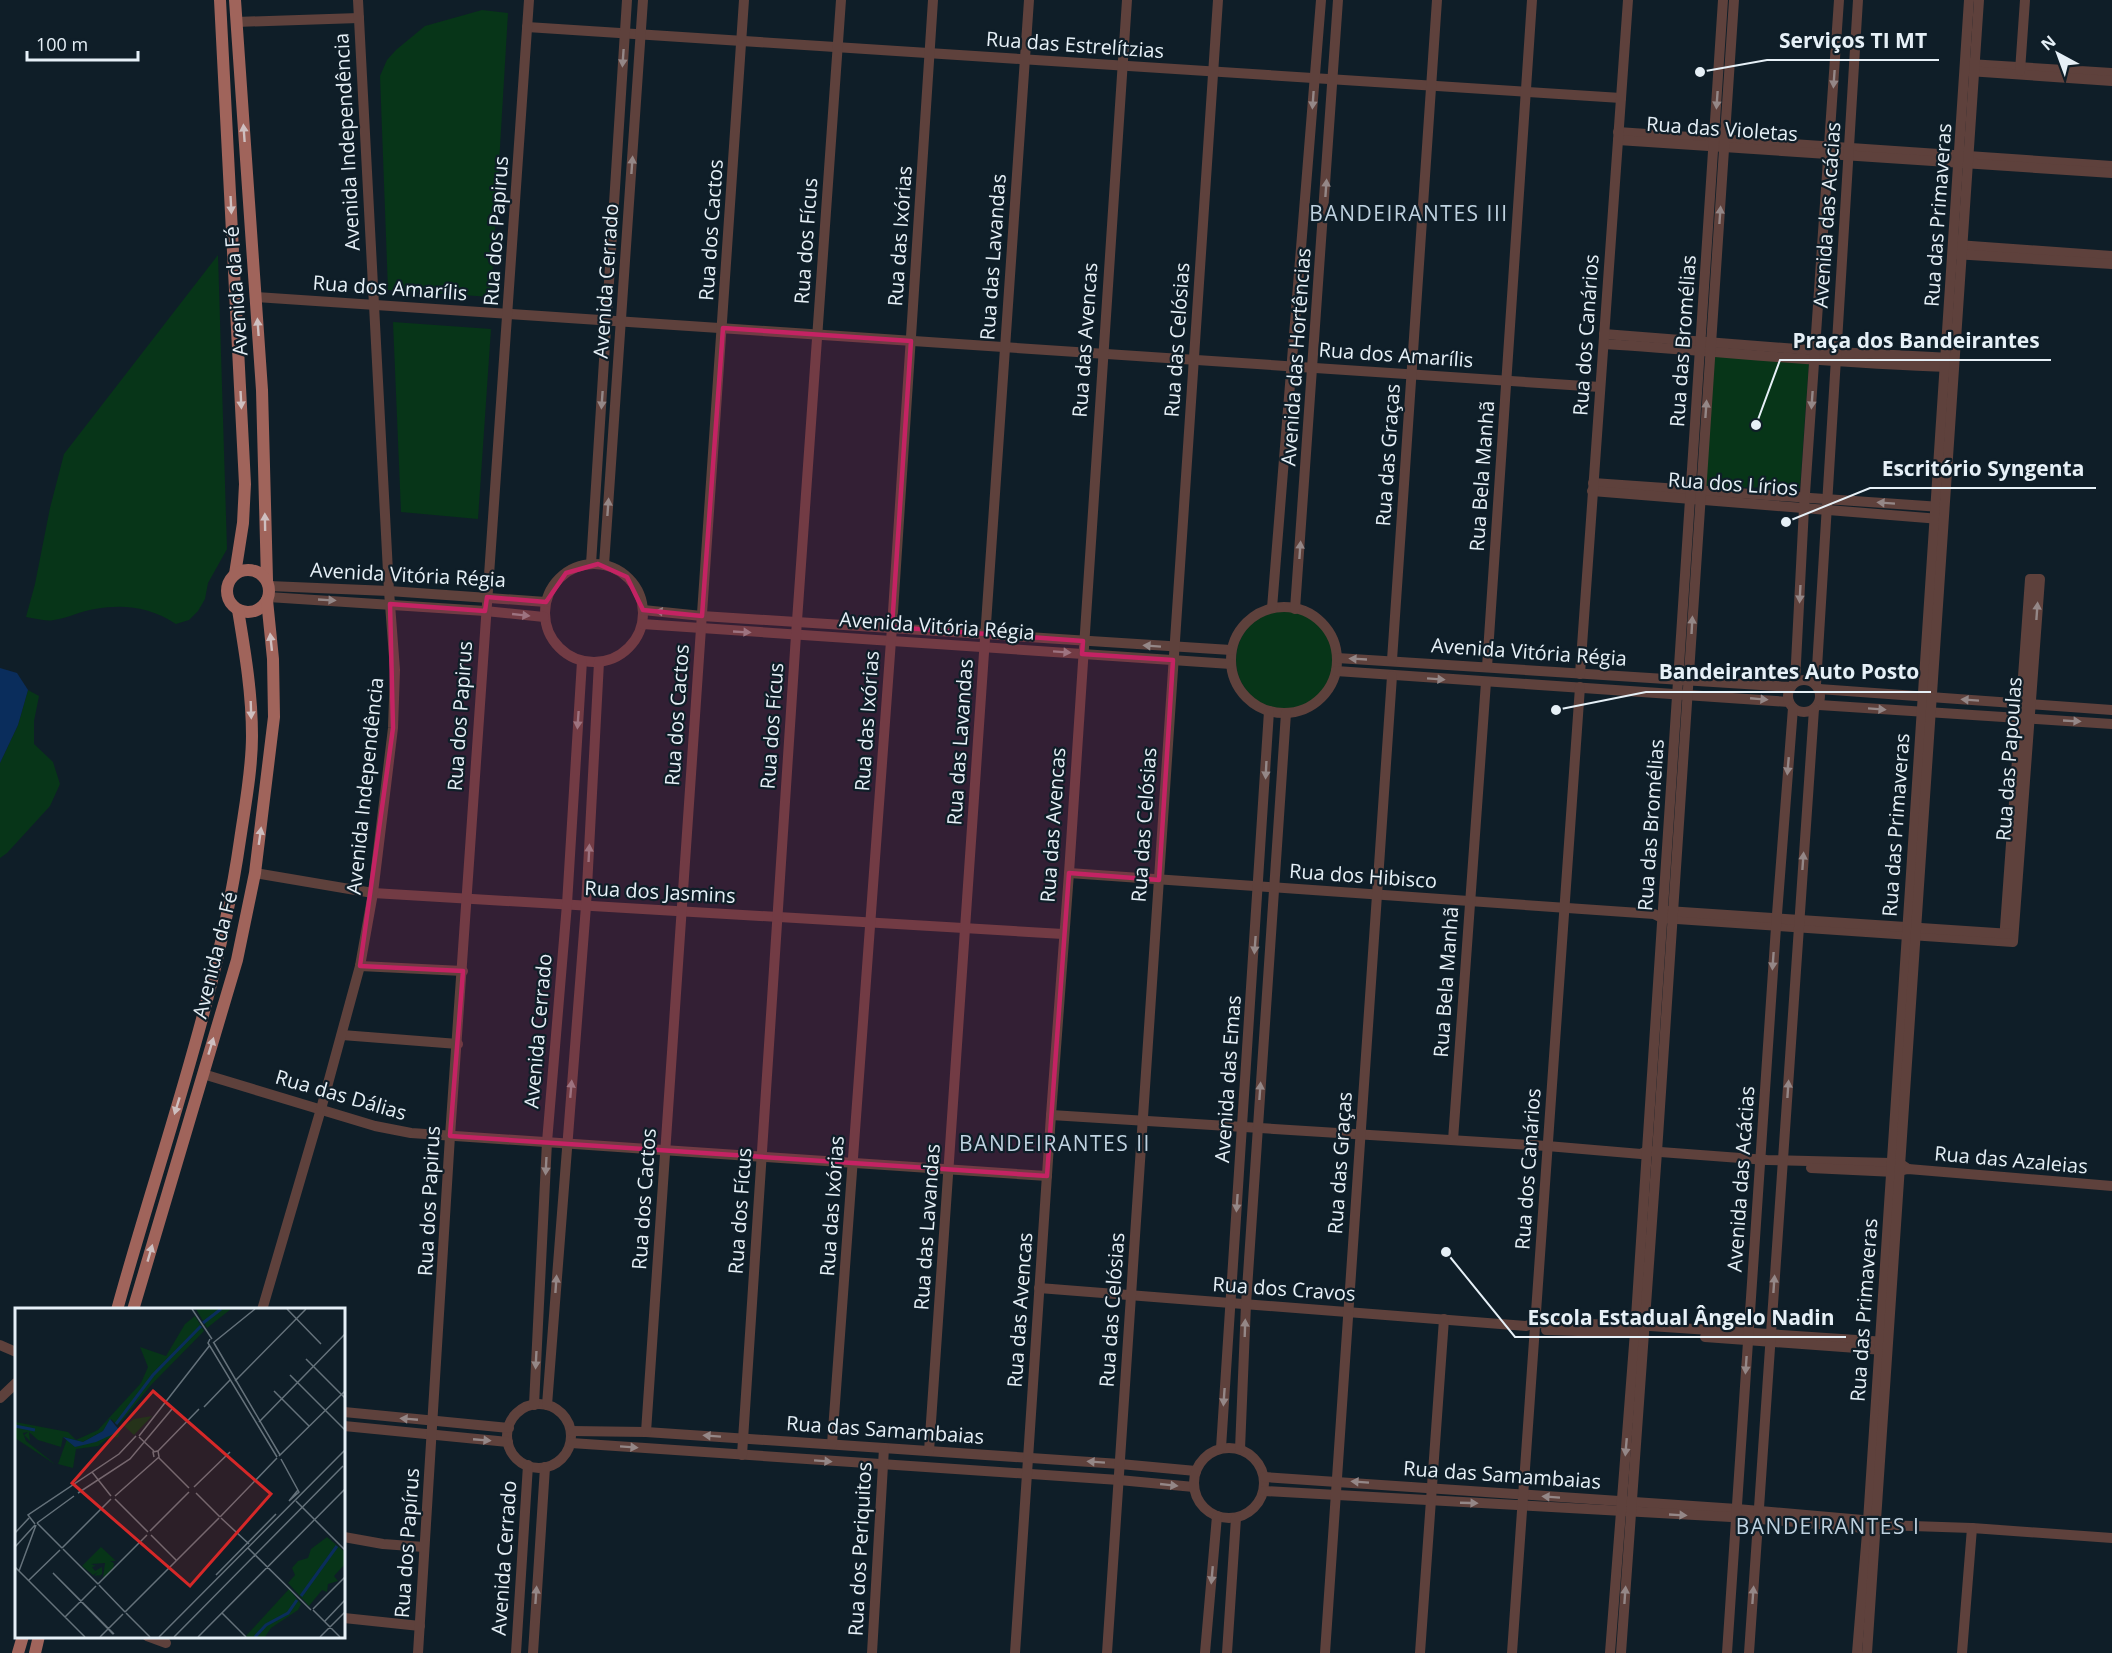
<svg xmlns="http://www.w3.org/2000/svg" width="2112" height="1653" viewBox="0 0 2112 1653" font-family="'Open Sans',sans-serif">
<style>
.green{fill:#073518}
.water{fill:#0a2d5c}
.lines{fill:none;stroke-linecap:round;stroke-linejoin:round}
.minor{stroke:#5e413c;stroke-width:10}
.major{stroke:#a0645b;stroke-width:12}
.oneway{fill:#948787}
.oneway2{fill:#cebfc0}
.marked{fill:#c42363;fill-opacity:0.2;stroke:#c42363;stroke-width:4.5;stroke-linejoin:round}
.labels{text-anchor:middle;stroke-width:4.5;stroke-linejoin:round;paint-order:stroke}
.street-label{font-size:20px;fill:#e6f0f7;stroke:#0f1e28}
.neighbourhood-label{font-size:21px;letter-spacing:1.5px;fill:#bfd2e0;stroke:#0f1e28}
.inset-river{fill:none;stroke:#0a2d5c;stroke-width:3}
.inset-road{fill:none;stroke:#65727b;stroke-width:1.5}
.view{fill:#d62828;fill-opacity:0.15;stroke:#d62828;stroke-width:3}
.inset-edge{fill:none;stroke:#e6f0f7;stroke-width:3}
.leader{fill:none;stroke:#e6f0f7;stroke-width:2}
.callout-dot{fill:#e6f0f7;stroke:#0f1e28;stroke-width:2}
.callout-label{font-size:21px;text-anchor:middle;font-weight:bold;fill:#e6f0f7;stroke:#0f1e28;stroke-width:4.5;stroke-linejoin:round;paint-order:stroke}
</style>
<rect width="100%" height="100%" fill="#0f1e28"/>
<!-- green -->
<g class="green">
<polygon points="482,10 508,13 491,297 388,290 380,76 387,60 396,50 425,26"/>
<path d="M218,255l9,294 -19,34 -3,16 -7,12 -9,9 -13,4c-26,-17 -52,-20 -81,-15 -14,2 -27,9 -41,11 -9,2 -19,-2 -28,-3l9,-33 15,-76 14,-54z"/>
<polygon points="393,322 491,329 478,519 401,512"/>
<polygon points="1713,356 1809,363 1800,488 1704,487"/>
<circle cx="1285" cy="660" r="49"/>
<polygon points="28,690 39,696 34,721 34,744 53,762 60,784 50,806 7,853 0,858 0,763 18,725"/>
</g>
<!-- water -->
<polygon class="water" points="0,668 17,673 28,690 18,725 0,763"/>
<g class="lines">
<!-- minor -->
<g class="minor">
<polyline points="236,22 359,18"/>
<polyline points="527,27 1621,98"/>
<polyline points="1969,64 2112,73"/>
<polyline points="1968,71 2112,81"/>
<polyline points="2020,71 2025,0"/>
<polyline points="1618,132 2112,166"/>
<polyline points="1618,140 2112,173"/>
<polyline points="1957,245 2112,256"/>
<polyline points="1954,254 2112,264"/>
<polyline points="256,297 1600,387"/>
<polyline points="1604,334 1836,352 1951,358"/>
<path d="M1604,344c115,7 231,20 347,23"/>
<polyline points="1593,483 1941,507"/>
<polyline points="1592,491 1940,519"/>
<circle cx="594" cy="613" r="49"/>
<polyline points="591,564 627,0"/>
<polyline points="604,565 643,0"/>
<polyline points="269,586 389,591 546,602"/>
<polyline points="268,597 485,611 544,617"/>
<circle cx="1284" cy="660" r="53"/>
<polyline points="1272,608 1321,0"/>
<polyline points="1295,609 1338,0"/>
<polyline points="643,610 702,616 1231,650"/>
<polyline points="642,624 1231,664"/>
<polyline points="1337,658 1791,687"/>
<polyline points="1392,660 1437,0"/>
<polyline points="1487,667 1532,0"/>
<polyline points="1336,671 1789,702"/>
<polyline points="1580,674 1628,0"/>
<circle cx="1804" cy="696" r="16"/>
<polyline points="1795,682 1804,508 1839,0"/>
<polyline points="1816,684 1858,0"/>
<polyline points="1819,689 2112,710"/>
<polyline points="1819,705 2112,724"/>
<polyline points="255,873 373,893 1063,934"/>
<polyline points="1069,873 1654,914 1662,918 2013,942 2040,579 2030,579 2004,941"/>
<polyline points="1667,911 2011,934"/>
<polyline points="360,966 463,971"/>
<polyline points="342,1035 458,1044"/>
<polyline points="203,1074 375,1126 411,1133 1047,1176"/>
<polyline points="1051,1115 1547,1146 1641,1154 1647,1151 1767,1160 1891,1163 1899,1163 1908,1169"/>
<polyline points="1453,1140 1486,682"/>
<polyline points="1811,1168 1895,1172 1908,1169 2112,1186"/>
<polyline points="1039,1288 1526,1326 1535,1323 1635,1325 1886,1342"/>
<polyline points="262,1310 321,1109 360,966 373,893 393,728 395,670 389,591 358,0"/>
<polyline points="1546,1330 1642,1333"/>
<polyline points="1705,1337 1884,1350"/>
<polyline points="0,1345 16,1352"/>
<polyline points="0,1398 16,1383"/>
<circle cx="539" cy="1436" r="32"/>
<polyline points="534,1405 547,1142 567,904 582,661"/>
<polyline points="547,1405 586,906 599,662"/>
<polyline points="344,1412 509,1428"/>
<polyline points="344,1426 508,1442"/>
<polyline points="571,1431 646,1432 1120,1464 1196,1471"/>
<polyline points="646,1432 744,0"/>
<polyline points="571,1443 1119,1480 1194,1487"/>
<polyline points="832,1444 892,627 933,0"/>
<circle cx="1229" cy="1483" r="35"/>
<polyline points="1221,1448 1269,711"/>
<polyline points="1240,1449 1246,1304 1286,713"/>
<polyline points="929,1451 1029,0"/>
<polyline points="742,1455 796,635 841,0"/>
<polyline points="1264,1477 1737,1509 1874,1521"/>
<polyline points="1264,1491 1749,1518 1876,1529 1882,1525 1972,1528 2112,1538"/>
<polyline points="344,1537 383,1544 424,1547"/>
<polyline points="344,1618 420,1626"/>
<polyline points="147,1636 166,1643"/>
<polyline points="418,1653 450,1136 529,0"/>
<polyline points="516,1653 528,1465"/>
<polyline points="533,1653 545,1467"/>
<polyline points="872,1653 884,1448"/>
<polyline points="1015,1653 1051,1115 1069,873 1127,0"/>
<polyline points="1107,1653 1218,0"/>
<polyline points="1205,1653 1217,1516"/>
<polyline points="1227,1653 1236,1518"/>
<polyline points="1325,1653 1392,676"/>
<polyline points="1420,1653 1444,1319"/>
<polyline points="1512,1653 1580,687"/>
<polyline points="1610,1653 1635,1332 1723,0"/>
<polyline points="1621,1653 1657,1152 1734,0"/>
<polyline points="1727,1653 1776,927 1793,708"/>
<polyline points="1749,1653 1814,709"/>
<polyline points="1857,1653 1868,1521 1969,0"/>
<polyline points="1867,1653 1979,0"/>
<polyline points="1962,1653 1972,1528"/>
</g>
<!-- major -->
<g class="major">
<polyline points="220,0 245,484 243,523 235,574"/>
<polyline points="235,0 262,390 267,580"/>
<circle cx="248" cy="591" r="21"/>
<path d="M117,1310c43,-156 100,-310 123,-470 5,-34 12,-70 12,-104 0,-43 -7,-84 -14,-126"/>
<polyline points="133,1310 237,960 255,873 274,717 273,659 267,600"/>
<polyline points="18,1653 23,1636"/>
<polyline points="35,1653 39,1636"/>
</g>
</g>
<!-- one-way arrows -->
<defs><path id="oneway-solid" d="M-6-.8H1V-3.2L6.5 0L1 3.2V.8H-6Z" transform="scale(1.5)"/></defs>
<g class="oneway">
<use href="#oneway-solid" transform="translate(623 58) rotate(94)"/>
<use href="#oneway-solid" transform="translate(1834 79) rotate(94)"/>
<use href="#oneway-solid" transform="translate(1313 100) rotate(94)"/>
<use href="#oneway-solid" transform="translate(1717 100) rotate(94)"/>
<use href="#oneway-solid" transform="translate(632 165) rotate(-86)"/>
<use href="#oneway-solid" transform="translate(1326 188) rotate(-86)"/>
<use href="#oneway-solid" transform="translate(1720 215) rotate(-86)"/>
<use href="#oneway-solid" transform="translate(602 400) rotate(94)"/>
<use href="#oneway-solid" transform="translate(1812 400) rotate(94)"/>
<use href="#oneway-solid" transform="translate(1706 409) rotate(-86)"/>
<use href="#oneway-solid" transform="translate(1886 503) rotate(-176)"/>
<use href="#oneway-solid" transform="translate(608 507) rotate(-86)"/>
<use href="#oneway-solid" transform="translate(1300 550) rotate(-86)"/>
<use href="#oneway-solid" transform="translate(1800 594) rotate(93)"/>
<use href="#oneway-solid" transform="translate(327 600) rotate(3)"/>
<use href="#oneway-solid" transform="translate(2037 611) rotate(-86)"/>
<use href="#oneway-solid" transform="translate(664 612) rotate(-174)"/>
<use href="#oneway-solid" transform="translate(521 615) rotate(6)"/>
<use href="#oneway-solid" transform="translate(1692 625) rotate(-87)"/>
<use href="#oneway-solid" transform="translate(742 632) rotate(3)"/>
<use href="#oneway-solid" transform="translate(1152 646) rotate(-176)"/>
<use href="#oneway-solid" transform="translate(1062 652) rotate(4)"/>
<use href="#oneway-solid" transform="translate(1358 659) rotate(-177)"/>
<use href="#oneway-solid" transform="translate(1436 679) rotate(4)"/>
<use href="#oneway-solid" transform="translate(1759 699) rotate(5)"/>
<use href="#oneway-solid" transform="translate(1970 700) rotate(-176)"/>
<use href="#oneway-solid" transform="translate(1877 709) rotate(4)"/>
<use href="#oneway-solid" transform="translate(578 720) rotate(94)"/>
<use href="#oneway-solid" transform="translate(2072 721) rotate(3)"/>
<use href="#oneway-solid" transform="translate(1788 766) rotate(95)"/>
<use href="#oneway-solid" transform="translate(1266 770) rotate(93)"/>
<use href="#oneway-solid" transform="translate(589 853) rotate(-87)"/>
<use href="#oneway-solid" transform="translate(1803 861) rotate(-86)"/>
<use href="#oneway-solid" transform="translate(1255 945) rotate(94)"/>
<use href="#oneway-solid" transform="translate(1773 961) rotate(94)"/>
<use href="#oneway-solid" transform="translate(571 1089) rotate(-85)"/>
<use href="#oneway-solid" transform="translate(1788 1089) rotate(-86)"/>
<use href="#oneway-solid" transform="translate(1260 1091) rotate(-86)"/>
<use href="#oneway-solid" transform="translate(546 1166) rotate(93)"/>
<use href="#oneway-solid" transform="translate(1237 1203) rotate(94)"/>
<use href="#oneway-solid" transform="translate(556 1284) rotate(-86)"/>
<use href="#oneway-solid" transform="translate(1774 1284) rotate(-86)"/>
<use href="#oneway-solid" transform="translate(1245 1328) rotate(-88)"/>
<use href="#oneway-solid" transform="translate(536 1360) rotate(93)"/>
<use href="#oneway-solid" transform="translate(1746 1365) rotate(94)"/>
<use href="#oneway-solid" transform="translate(1224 1397) rotate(94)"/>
<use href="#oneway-solid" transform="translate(409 1419) rotate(-175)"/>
<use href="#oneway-solid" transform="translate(712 1436) rotate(-176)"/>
<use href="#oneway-solid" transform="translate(482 1440) rotate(5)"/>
<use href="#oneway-solid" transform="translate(629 1447) rotate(4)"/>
<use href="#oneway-solid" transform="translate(1626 1447) rotate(95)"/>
<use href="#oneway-solid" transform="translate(823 1461) rotate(4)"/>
<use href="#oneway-solid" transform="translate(1096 1462) rotate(-176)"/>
<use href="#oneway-solid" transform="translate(1360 1482) rotate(-176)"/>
<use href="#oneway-solid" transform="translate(1169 1485) rotate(6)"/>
<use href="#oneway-solid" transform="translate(1551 1497) rotate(-176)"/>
<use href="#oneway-solid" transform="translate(1469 1503) rotate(2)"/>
<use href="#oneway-solid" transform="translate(1678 1515) rotate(3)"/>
<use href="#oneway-solid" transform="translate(1212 1575) rotate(95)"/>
<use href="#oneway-solid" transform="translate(536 1595) rotate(-86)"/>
<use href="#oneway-solid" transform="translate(1625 1595) rotate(-86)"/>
<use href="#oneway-solid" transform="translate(1753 1595) rotate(-86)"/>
</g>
<g class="oneway2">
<use href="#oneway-solid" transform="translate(244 133) rotate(-94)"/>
<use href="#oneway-solid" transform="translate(231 205) rotate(87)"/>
<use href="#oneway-solid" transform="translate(258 327) rotate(-94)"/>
<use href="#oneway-solid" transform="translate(241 400) rotate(87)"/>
<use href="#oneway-solid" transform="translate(265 522) rotate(-91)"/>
<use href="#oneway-solid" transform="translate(271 642) rotate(-96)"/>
<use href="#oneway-solid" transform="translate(251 710) rotate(88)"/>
<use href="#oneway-solid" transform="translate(260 836) rotate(-82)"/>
<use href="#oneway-solid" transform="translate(211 1046) rotate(-73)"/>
<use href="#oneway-solid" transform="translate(177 1106) rotate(107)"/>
<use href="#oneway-solid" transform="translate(150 1253) rotate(-74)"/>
</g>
<!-- marked area -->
<path class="marked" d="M723,328l188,13 -19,286 191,14 -1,13 91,6 -14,220 -90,-7 -22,303 -597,-40 13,-165 -103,-5 33,-238 -3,-124 95,7 2,-14 59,5 20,-29 32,-9 29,13 16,33 59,6z"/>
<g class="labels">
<!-- street labels -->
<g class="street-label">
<text transform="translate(1075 45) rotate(4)" y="7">Rua das Estrelítzias</text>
<text transform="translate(1722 129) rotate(4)" y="7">Rua das Violetas</text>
<text transform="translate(347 142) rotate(-93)" y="7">Avenida Independência</text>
<text transform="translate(1827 215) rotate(-86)" y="7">Avenida das Acácias</text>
<text transform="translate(1938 215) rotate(-86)" y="7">Rua das Primaveras</text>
<text transform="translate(711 230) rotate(-86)" y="7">Rua dos Cactos</text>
<text transform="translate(496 231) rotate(-86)" y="7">Rua dos Papirus</text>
<text transform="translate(900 236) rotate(-86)" y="7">Rua das Ixórias</text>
<text transform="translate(806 241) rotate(-86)" y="7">Rua dos Fícus</text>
<text transform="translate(993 257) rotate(-86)" y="7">Rua das Lavandas</text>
<text transform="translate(606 281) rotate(-86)" y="7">Avenida Cerrado</text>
<text transform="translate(390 288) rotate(4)" y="7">Rua dos Amarílis</text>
<text transform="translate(236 291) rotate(-94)" y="7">Avenida da Fé</text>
<text transform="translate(1586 335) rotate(-86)" y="7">Rua dos Canários</text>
<text transform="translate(1085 340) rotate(-86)" y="7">Rua das Avencas</text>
<text transform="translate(1177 340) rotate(-86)" y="7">Rua das Celósias</text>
<text transform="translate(1683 341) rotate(-86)" y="7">Rua das Bromélias</text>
<text transform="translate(1396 355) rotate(4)" y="7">Rua dos Amarílis</text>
<text transform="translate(1296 357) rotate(-86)" y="7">Avenida das Hortências</text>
<text transform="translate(1388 455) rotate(-86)" y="7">Rua das Graças</text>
<text transform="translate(1482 476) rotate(-86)" y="7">Rua Bela Manhã</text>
<text transform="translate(1733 484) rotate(4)" y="7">Rua dos Lírios</text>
<text transform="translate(408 575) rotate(3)" y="7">Avenida Vitória Régia</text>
<text transform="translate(937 626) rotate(4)" y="7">Avenida Vitória Régia</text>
<text transform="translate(1529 652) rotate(4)" y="7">Avenida Vitória Régia</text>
<text transform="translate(677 715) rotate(-86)" y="7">Rua dos Cactos</text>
<text transform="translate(460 716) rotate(-86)" y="7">Rua dos Papirus</text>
<text transform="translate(867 721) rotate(-86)" y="7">Rua das Ixórias</text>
<text transform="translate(772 726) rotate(-86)" y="7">Rua dos Fícus</text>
<text transform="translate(960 742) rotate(-86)" y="7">Rua das Lavandas</text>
<text transform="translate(2009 759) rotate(-86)" y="7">Rua das Papoulas</text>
<text transform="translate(365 786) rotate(-84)" y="7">Avenida Independência</text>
<text transform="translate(1053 825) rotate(-86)" y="7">Rua das Avencas</text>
<text transform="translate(1144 825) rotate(-86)" y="7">Rua das Celósias</text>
<text transform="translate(1651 825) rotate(-86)" y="7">Rua das Bromélias</text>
<text transform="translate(1896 825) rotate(-86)" y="7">Rua das Primaveras</text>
<text transform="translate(1363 876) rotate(4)" y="7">Rua dos Hibisco</text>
<text transform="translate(660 892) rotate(3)" y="7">Rua dos Jasmins</text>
<text transform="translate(215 955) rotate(-76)" y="7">Avenida da Fé</text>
<text transform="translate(1446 982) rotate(-86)" y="7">Rua Bela Manhã</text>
<text transform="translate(538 1031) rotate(-85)" y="7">Avenida Cerrado</text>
<text transform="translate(1228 1079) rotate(-86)" y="7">Avenida das Emas</text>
<text transform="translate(341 1095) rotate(16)" y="7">Rua das Dálias</text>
<text transform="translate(2011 1160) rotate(5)" y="7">Rua das Azaleias</text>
<text transform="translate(1340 1163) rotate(-86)" y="7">Rua das Graças</text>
<text transform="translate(1528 1169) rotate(-86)" y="7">Rua dos Canários</text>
<text transform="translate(1741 1179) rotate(-86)" y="7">Avenida das Acácias</text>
<text transform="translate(644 1199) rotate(-86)" y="7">Rua dos Cactos</text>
<text transform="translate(429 1201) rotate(-87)" y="7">Rua dos Papirus</text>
<text transform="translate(832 1206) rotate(-86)" y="7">Rua das Ixórias</text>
<text transform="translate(740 1211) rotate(-86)" y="7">Rua dos Fícus</text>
<text transform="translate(927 1227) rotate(-86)" y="7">Rua das Lavandas</text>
<text transform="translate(1284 1289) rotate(4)" y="7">Rua dos Cravos</text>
<text transform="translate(1020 1310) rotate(-86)" y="7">Rua das Avencas</text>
<text transform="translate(1112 1310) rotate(-86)" y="7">Rua das Celósias</text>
<text transform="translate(1864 1310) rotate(-86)" y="7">Rua das Primaveras</text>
<text transform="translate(885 1430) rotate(4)" y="7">Rua das Samambaias</text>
<text transform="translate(1502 1475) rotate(4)" y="7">Rua das Samambaias</text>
<text transform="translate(407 1543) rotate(-86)" y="7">Rua dos Papírus</text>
<text transform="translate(860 1549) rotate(-87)" y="7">Rua dos Periquitos</text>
<text transform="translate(504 1558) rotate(-86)" y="7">Avenida Cerrado</text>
</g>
<!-- neighbourhood labels -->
<g class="neighbourhood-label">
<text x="1409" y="221">BANDEIRANTES III</text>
<text x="1055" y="1151">BANDEIRANTES II</text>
<text x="1828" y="1534">BANDEIRANTES I</text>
</g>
</g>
<!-- overview -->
<g transform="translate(15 1308)">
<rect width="330" height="330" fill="#0f1e28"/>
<path d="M181,1h46h-11l-24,19zM180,8l9,15 -53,54 -30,37 -4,3 -6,-6 -8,12 -20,11 -20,-5 -2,10 -23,-7 -9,-8 1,9 -6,-6 4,-3 -5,1 3,8 30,24 -41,-27v-16l53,10 8,8 22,-10 43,-47 7,-16 -8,-20 26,9 19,-32zM137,108l-18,19 -10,-9 10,-7zM105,123l-2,6 -11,2 -9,7 -22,3 -3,19 -15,-4 9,-25 8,8zM312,229l18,15v12l-11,12 4,5 -10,3 -1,8 -5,-2 -13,16 -21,-23 7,-8 -3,-7 6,-7 10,-3 3,-9zM86,239l15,14h-6l4,2 -1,6 -10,9 2,-15 -14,1 5,2 -4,1 3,4 7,-4v7l-6,5 4,-4 -6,1 4,-4 -5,3 -11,-9zM274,281l12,15 -3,6 -27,18 -6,9h-20z" fill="#073518"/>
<path d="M95,111l10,12 -24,11 -21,5 -12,-10 20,5 20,-11z" fill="#0a2d5c"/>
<path class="inset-river" d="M188,15l18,-14M101,116l37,-49 48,-49M0,118l20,4M286,288l36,-50M240,329l11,-12 22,-12 9,-13"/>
<path class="inset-road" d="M177,1l20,30M272,1l34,35M195,31l-2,4 69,114M198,35l42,-34M199,35l66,112M291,51l39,39M275,67l55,55M220,73l71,-72M259,83l35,35M189,99l26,-27M244,114l86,-88M124,128l71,-91M124,129l15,14M143,143l41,-42M264,148l66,-65M143,149l31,31M266,151l18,33 -10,9 9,-11M77,164l19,24M179,179l36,-35M63,185l52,-34 42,-50M181,185l24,24M100,188l44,-39 -1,-6 -5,1 1,5M100,191l33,33M281,193l49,49M205,209l57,-59M206,210l28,26M22,215l37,-27M22,215l25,25M20,216l-7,-9 91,-61 17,-18M135,223l39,-39M0,225l14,-15M136,227l25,25M0,239l20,-22M47,240l49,-49M233,240l63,62M48,241l35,35M0,259l70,70M4,263l17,-46M201,267l60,-61M14,272l31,-30M83,276l49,-49M84,277l26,27M298,301l32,-32M298,302l27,27M110,304l94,-94M111,305l24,24M207,305l24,24M50,309l31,-31M310,313l20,-21M98,326l-60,-61 61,61M85,329l23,-23M144,329l186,-187M159,329l169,-171M183,329l147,-148M305,329l25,-25"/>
<path class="view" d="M138,83l118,103 -81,92 -118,-103z"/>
<rect width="330" height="330" class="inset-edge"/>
</g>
<!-- callouts -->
<path class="leader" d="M1700 72L1767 60H1939M1756 425L1780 360H2051M1786 522L1870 488H2096M1556 710L1646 692H1931M1446 1252L1515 1337H1846"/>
<g class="callout-dot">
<circle cx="1700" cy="72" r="6"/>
<circle cx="1756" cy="425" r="6"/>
<circle cx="1786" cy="522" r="6"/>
<circle cx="1556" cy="710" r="6"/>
<circle cx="1446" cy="1252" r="6"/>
</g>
<g class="callout-label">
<text x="1853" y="48">Serviços TI MT</text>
<text x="1916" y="348">Praça dos Bandeirantes</text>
<text x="1983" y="476">Escritório Syngenta</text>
<text x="1789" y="679">Bandeirantes Auto Posto</text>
<text x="1681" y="1325">Escola Estadual Ângelo Nadin</text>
</g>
<!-- north arrow -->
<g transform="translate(2058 54) rotate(319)" stroke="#0f1e28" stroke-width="4.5" paint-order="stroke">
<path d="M0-4.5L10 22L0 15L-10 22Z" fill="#e6f0f7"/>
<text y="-9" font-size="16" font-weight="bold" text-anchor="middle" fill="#e6f0f7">N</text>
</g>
<!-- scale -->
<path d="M27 51v9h111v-9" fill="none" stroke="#e6f0f7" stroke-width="3"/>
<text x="36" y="51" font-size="18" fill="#e6f0f7" stroke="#0f1e28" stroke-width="4.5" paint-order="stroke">100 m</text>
</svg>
